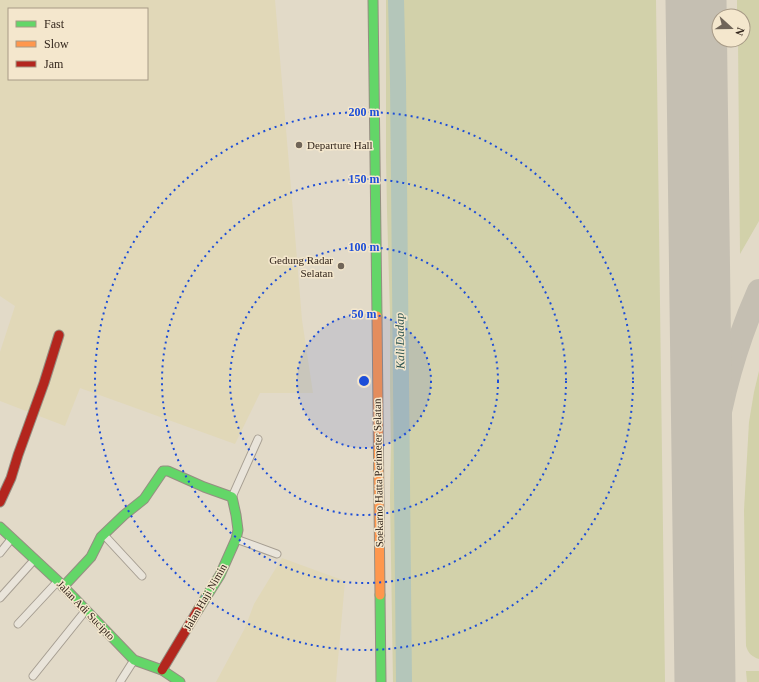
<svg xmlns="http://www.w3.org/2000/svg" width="759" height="682" viewBox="0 0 759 682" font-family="Georgia,serif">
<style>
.farmland{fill:#e1d8b8;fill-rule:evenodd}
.green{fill:#d2d1aa}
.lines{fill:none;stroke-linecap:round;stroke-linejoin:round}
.river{stroke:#b4c6ba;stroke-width:16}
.taxiway{stroke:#c5bfb2;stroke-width:24}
.runway{stroke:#c5bfb2;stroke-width:61}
.street-casing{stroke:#a69e92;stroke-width:9}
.fast-casing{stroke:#968e82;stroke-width:11}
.slow-casing{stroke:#968e82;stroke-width:11}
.jam-casing{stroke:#968e82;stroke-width:11}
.street{stroke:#e9e4da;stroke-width:7}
.fast{stroke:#63d668;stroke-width:9}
.slow{stroke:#ff974d;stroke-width:9}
.jam{stroke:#b3261e;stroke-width:9}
.ring{fill:none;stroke:#1d4ed8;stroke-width:2;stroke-dasharray:2 4}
.poi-dot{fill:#706558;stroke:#f4e7cd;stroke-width:1.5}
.labels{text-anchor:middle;stroke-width:3;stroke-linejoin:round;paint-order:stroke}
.poi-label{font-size:11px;fill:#33261c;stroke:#f4e7cd;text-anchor:start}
.street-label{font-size:11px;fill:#33261c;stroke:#f4e7cd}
.water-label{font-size:12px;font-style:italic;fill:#2b534f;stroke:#f4e7cd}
.centre{fill:#1d4ed8;stroke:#f4e7cd;stroke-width:2}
.ring-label{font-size:12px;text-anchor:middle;font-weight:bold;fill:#1d4ed8;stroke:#f4e7cd;stroke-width:3;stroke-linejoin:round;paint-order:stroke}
</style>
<rect width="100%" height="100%" fill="#e2dac8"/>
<!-- farmland -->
<g class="farmland">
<path d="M0,0h275l20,235 7,85 11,73h-53l-25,51 -155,-56 -15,38 -65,-25v-49l15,-46 -15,-10zM9,9h138v70h-138z"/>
<polygon points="282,558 345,581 336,682 216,682 245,628 254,604"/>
</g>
<!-- green -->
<g class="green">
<polygon points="386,0 656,0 665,682 393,682 390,496 391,447 390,388 390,315 387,210 386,157"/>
<polygon points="737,0 759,0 759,221 740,254 738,40 743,40 743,16 737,16"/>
<path d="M759,371v288c-7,-2 -11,-6 -13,-13l-2,-136 5,-88 5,-30z"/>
<polygon points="746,671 759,671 759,682 747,682"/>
</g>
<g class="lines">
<!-- river -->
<polyline class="river" points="396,0 398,82 404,682"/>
<!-- taxiway -->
<g class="taxiway">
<polyline points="696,23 697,0"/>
<path d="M703,580c1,-28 2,-57 4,-85 6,-68 24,-142 52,-204"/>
<polyline points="705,665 707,682"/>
</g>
<!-- runway -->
<polyline class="runway" points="696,0 705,682"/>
<!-- street casing -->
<g class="street-casing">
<g id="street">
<polyline points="232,497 258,439"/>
<polyline points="104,535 142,576"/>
<polyline points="236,539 277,554"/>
<polyline points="0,553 12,538"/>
<polyline points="0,598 35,559"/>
<polyline points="18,624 58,581"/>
<polyline points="33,676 86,610"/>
<polyline points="120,682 134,660"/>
</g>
</g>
<!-- fast casing -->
<g class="fast-casing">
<g id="fast">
<polyline points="373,0 377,316"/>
<polyline points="0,527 58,581 134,660 162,670 180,682"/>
<polyline points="63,587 91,557 101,537 124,515 144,499 163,471 168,471 204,487 232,497 236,515 238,530 236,539 220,575 198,610"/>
<polyline points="380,595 381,682"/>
</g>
</g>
<!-- slow casing -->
<g class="slow-casing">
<polyline id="slow" points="377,316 380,595"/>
</g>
<!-- jam casing -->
<g class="jam-casing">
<g id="jam">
<polyline points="0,502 11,478 18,455 44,383 59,335"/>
<polyline points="162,670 198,610"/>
</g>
</g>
<!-- street -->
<use href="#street" class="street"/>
<!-- fast -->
<use href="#fast" class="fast"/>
<!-- slow -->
<use href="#slow" class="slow"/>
<!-- jam -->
<use href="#jam" class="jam"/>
</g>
<!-- distance rings -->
<circle cx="364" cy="381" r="67" fill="#1d4ed8" fill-opacity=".12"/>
<g class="ring">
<circle cx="364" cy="381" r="67"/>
<circle cx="364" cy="381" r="134"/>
<circle cx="364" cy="381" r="202"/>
<circle cx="364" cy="381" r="269"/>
</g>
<!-- markers -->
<g class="poi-dot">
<circle cx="299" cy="145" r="4"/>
<circle cx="341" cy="266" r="4"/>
</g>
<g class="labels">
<!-- poi labels -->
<g class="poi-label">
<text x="307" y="149">Departure Hall</text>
<text x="333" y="264" text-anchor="end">Gedung Radar<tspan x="333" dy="13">Selatan</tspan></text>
</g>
<!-- street labels -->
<g class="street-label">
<text transform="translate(378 473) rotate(-91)" y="4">Soekarno Hatta Perimeter Selatan</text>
<text transform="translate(205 597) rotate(-60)" y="4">Jalan Haji Nimin</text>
<text transform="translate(86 610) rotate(46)" y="4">Jalan Adi Sucipto</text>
</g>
<!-- water labels -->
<g class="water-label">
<text transform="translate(400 341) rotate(-91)" y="4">Kali Dadap</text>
</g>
</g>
<circle cx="364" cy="381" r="6" class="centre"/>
<g class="ring-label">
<text x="364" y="116">200 m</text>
<text x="364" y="183">150 m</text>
<text x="364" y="251">100 m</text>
<text x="364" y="318">50 m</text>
</g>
<!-- legend -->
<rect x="8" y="8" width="140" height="72" fill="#f4e7cd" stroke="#a79a86"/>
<rect x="16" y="21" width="20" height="6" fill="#63d668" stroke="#a79a86"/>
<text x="44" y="28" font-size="12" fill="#33261c">Fast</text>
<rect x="16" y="41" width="20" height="6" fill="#ff974d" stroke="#a79a86"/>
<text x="44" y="48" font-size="12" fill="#33261c">Slow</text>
<rect x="16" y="61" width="20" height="6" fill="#b3261e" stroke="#a79a86"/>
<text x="44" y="68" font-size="12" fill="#33261c">Jam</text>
<!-- north arrow -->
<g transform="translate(731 28) rotate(111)"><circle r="19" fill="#f4e7cd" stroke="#a79a86"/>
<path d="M0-3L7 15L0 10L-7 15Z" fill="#706558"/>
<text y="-6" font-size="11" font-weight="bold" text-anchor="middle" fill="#33261c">N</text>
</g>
</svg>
